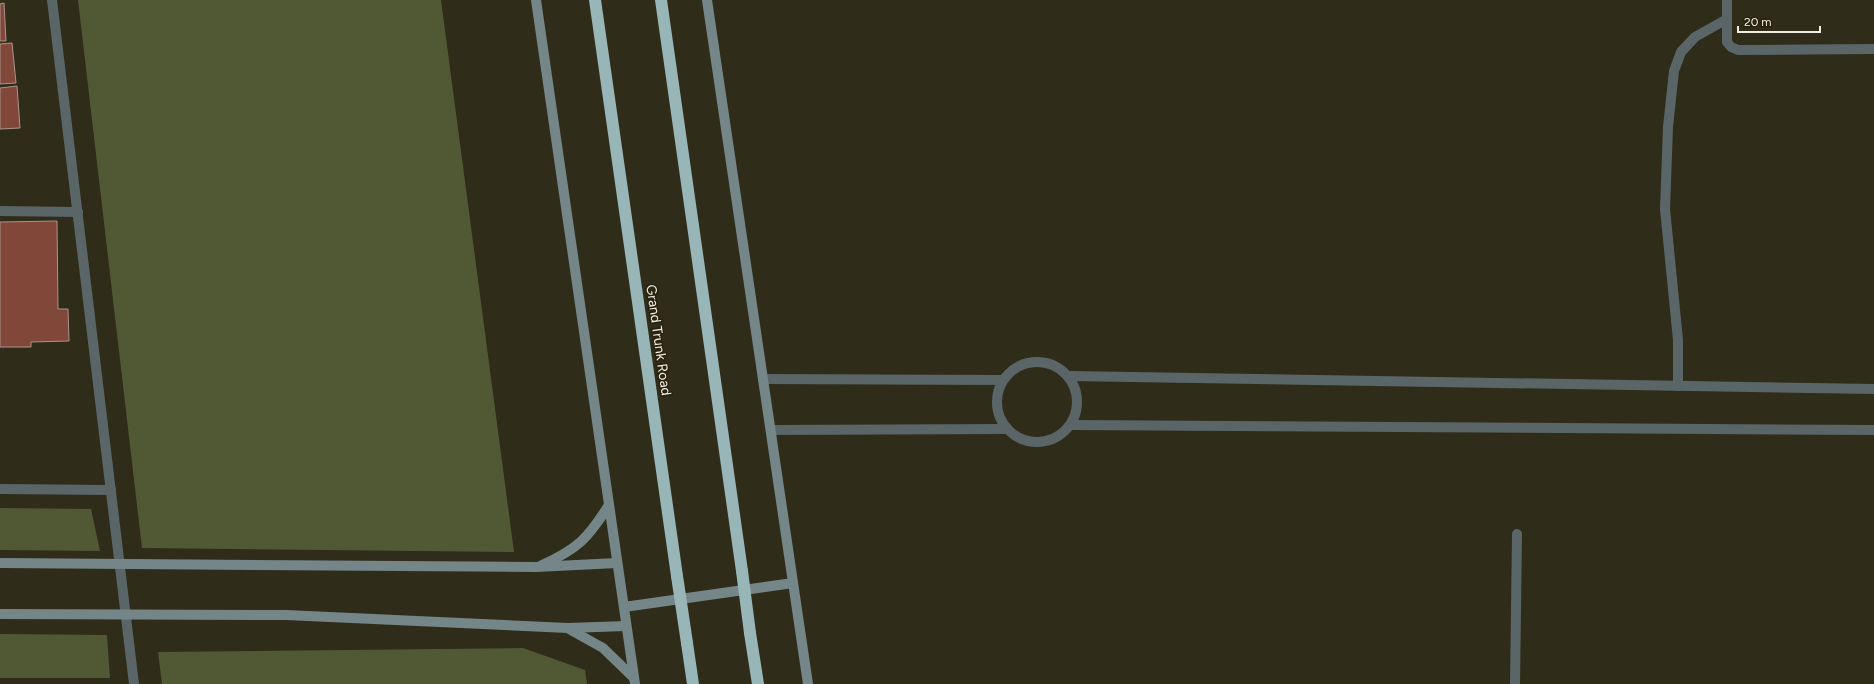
<svg xmlns="http://www.w3.org/2000/svg" width="1874" height="684" viewBox="0 0 1874 684" font-family="Figtree,sans-serif">
<style>
.green{fill:#515834}
.building{fill:#814739;stroke:#ac948d}
.lines{fill:none;stroke-linecap:round;stroke-linejoin:round}
.lane{stroke:#5a6567;stroke-width:10}
.street{stroke:#5a6567;stroke-width:10}
.secondary{stroke:#748687;stroke-width:10}
.highway{stroke:#98b5b8;stroke-width:12}
.highway-bridge{stroke:#98b5b8;stroke-width:12}
.labels{text-anchor:middle;stroke-width:3;stroke-linejoin:round;paint-order:stroke}
.street-label{font-size:14px;fill:#f1eee3;stroke:#272210}
</style>
<rect width="100%" height="100%" fill="#302c1a"/>
<!-- green -->
<g class="green">
<polygon points="78,0 441,0 514,552 142,548"/>
<polygon points="0,508 91,509 100,551 0,550"/>
<polygon points="0,634 107,635 110,678 0,678"/>
<polygon points="523,648 585,670 587,684 162,684 158,652"/>
</g>
<!-- building -->
<g class="building">
<polygon points="4,3 6,41 0,41 0,4"/>
<polygon points="12,43 16,83 0,84 0,44"/>
<polygon points="17,86 20,128 0,129 0,88"/>
<polygon points="57,221 58,309 68,309 69,341 31,342 31,347 0,347 0,222"/>
</g>
<g class="lines">
<!-- lane -->
<polyline class="lane" points="1515,684 1517,534"/>
<!-- street -->
<g class="street">
<polyline points="52,0 134,684"/>
<polyline points="1727,0 1727,42 1731,47 1738,50 1874,49"/>
<polyline points="0,211 78,212"/>
<circle cx="1037" cy="402" r="40"/>
<polyline points="1069,376 1874,389"/>
<polyline points="763,379 1002,380"/>
<polyline points="1678,386 1678,340 1665,209 1668,127 1674,71 1681,52 1695,37 1727,19"/>
<polyline points="1072,425 1874,430"/>
<polyline points="771,430 1005,429"/>
<polyline points="0,489 111,490"/>
</g>
<!-- secondary -->
<g class="secondary">
<polyline points="536,0 635,684"/>
<polyline points="707,0 808,684"/>
<polyline points="0,563 536,567 617,563"/>
<path d="M542,565c36,-16 46,-27 67,-60"/>
<polyline points="624,607 793,583"/>
<polyline points="0,614 286,615 568,628 626,626"/>
<polyline points="569,629 603,648 634,678"/>
</g>
<!-- highway -->
<g class="highway">
<polyline points="595,0 677,576"/>
<polyline points="661,0 742,571"/>
<polyline points="750,633 758,684"/>
<polyline points="687,643 693,684"/>
</g>
<!-- highway-bridge -->
<g class="highway-bridge">
<polyline points="742,571 750,633"/>
<polyline points="677,576 687,643"/>
</g>
</g>
<g class="labels">
<!-- street labels -->
<g class="street-label">
<text transform="translate(659 340) rotate(82)" y="5">Grand Trunk Road</text>
</g>
</g>
<!-- scale -->
<path d="M1738 26v6h82v-6" fill="none" stroke="#f1eee3" stroke-width="2"/>
<text x="1744" y="26" font-size="12" fill="#f1eee3" stroke="#272210" stroke-width="3" paint-order="stroke">20 m</text>
</svg>
